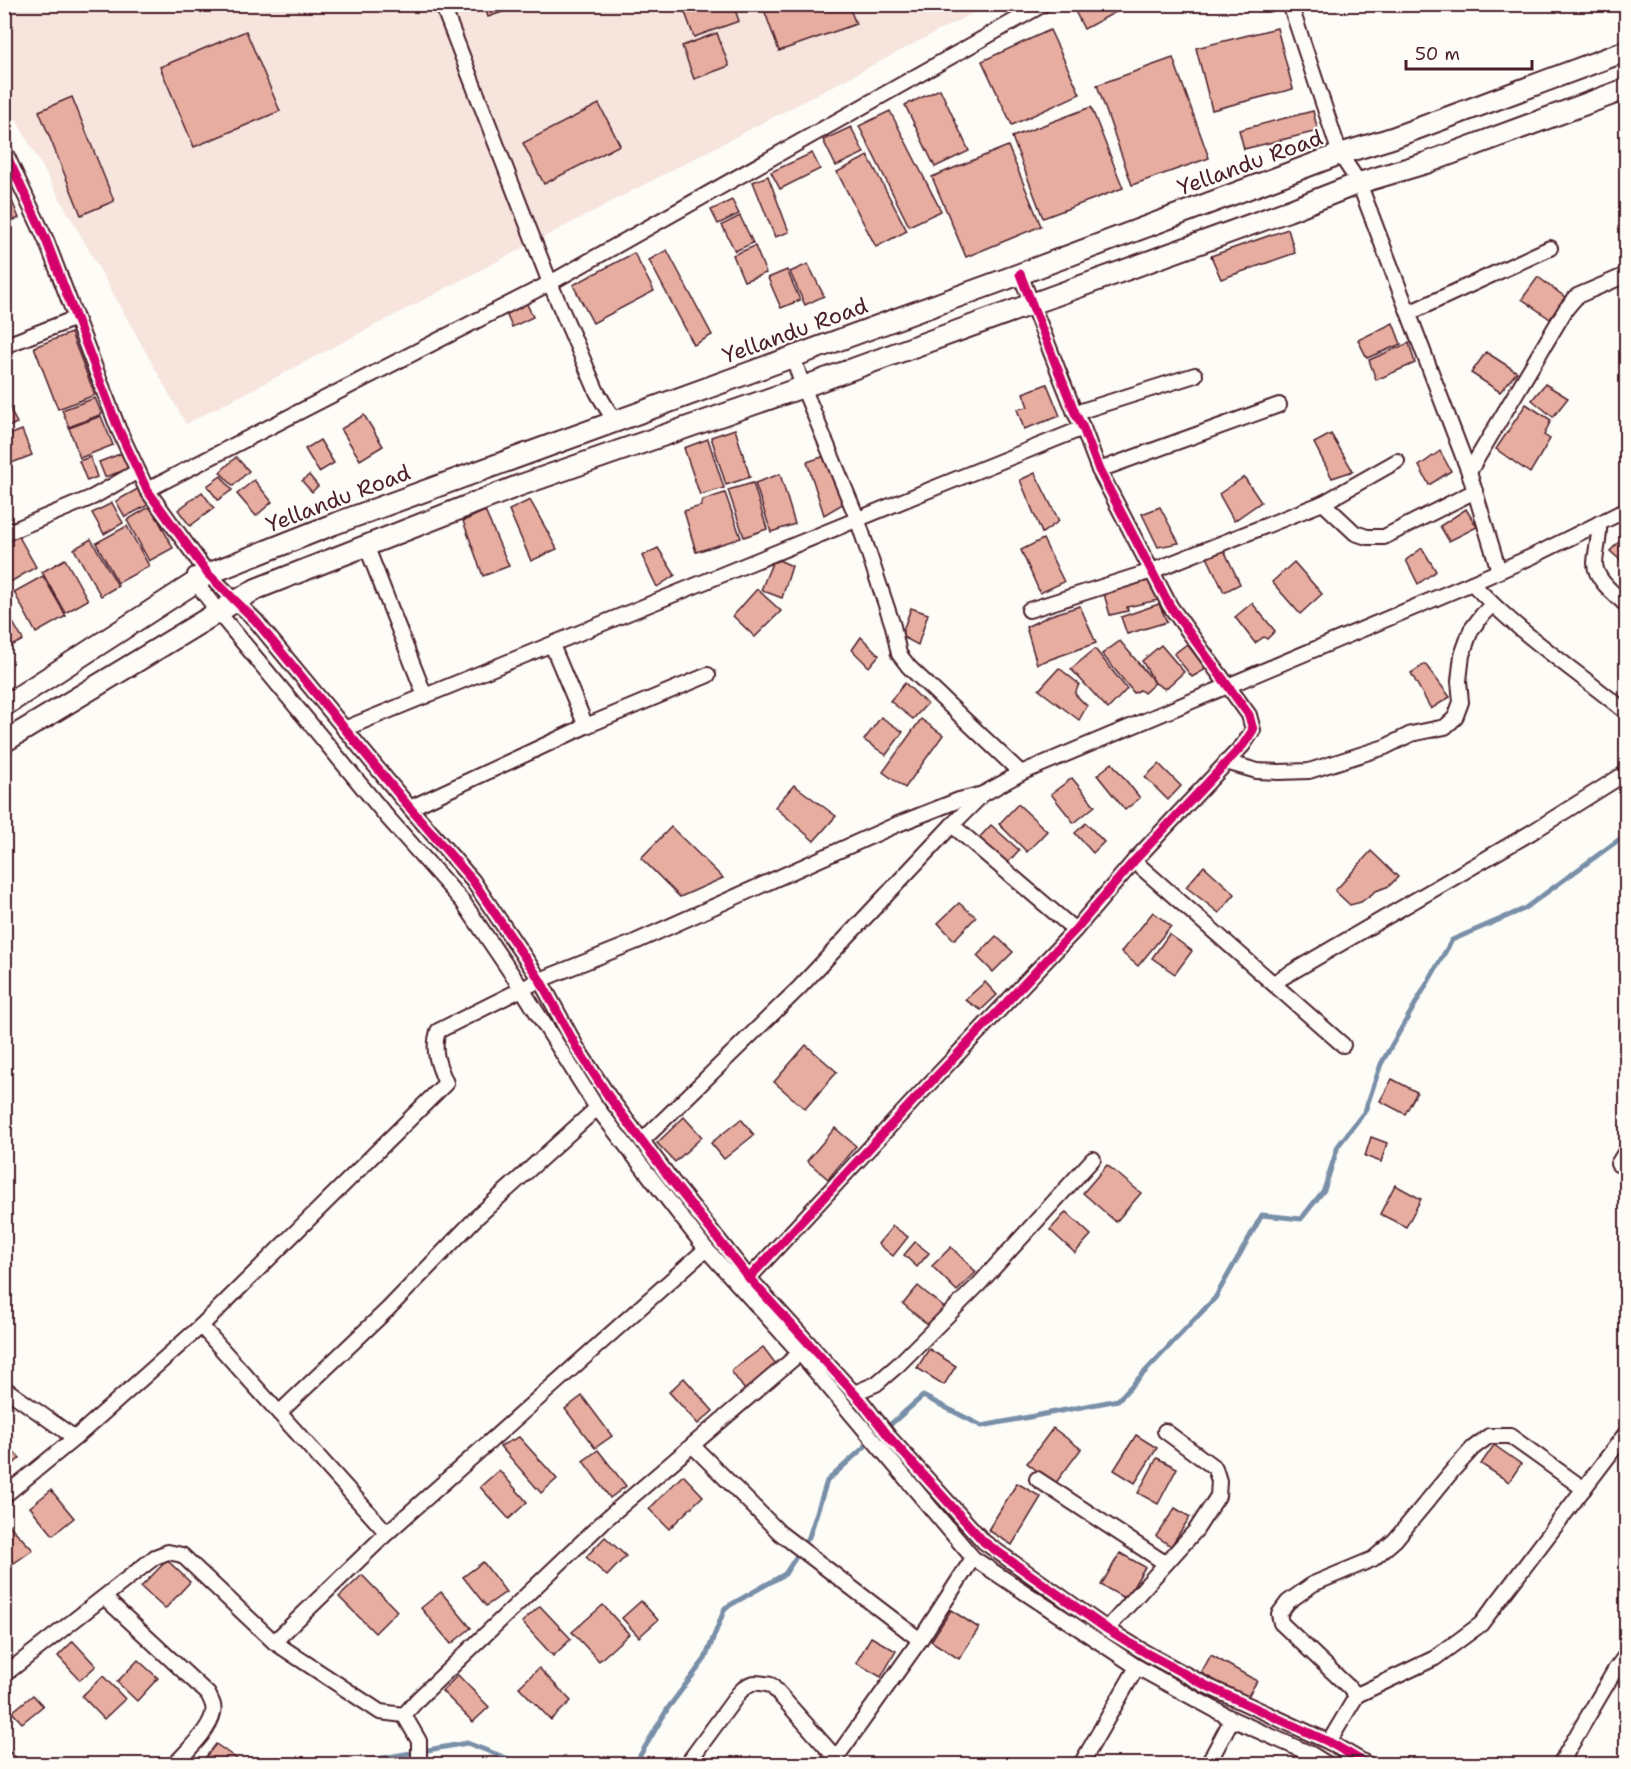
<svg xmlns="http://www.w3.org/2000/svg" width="1631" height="1769" viewBox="0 0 1631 1769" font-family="'Shantell Sans',sans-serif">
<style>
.built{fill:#f6e4dd}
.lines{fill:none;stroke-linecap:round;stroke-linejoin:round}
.stream{stroke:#798fa8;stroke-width:5}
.building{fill:#e6ada0;stroke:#4a1f2b;stroke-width:1.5}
.street-casing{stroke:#4a1f2b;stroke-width:18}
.secondary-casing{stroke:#4a1f2b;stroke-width:24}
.street{stroke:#fdfcf7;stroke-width:14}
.secondary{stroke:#fdfcf7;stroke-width:20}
.cycleway-casing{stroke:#fdfcf7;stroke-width:13}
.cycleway{stroke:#d6006c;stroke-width:9}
.labels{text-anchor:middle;stroke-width:4.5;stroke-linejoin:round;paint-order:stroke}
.street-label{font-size:22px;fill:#4a1f2b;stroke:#fdfcf7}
</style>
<rect width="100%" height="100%" fill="#fdfcf7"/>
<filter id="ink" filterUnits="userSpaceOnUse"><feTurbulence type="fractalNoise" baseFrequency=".0167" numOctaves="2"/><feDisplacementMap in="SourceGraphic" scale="12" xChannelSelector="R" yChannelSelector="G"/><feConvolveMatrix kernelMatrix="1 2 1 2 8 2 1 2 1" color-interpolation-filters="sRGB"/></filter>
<g filter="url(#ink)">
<!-- built -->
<polygon class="built" points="4,5 988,5 186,424 5,100"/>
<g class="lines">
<!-- stream -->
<g class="stream">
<polyline points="884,1430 923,1396 982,1426 1118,1400 1215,1298 1262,1215 1301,1219 1324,1190 1338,1146 1365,1111 1381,1064 1452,940 1524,909 1624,836"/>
<polyline points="349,1764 467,1743 522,1764"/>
<polyline points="635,1764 668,1708 705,1659 725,1608 785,1574 809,1537 827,1481 872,1440"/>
</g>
</g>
<!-- building -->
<g class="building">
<polygon points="484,4 510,4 511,9 488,17"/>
<polygon points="682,4 733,4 739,21 694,37"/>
<polygon points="762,4 848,4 856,24 779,51"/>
<polygon points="1079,4 1111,4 1116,12 1084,29 1073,7"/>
<polygon points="1277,28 1293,89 1212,110 1196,48"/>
<polygon points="1050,30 1080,94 1012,125 982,61"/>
<polygon points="246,31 280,111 194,147 160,67"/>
<polygon points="717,33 729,66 694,79 682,46"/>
<polygon points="1173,58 1209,158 1132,185 1097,85"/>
<polygon points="940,89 969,151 935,167 905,105"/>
<polygon points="72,97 114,201 81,215 39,111"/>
<polygon points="599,104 620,145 544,184 523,143"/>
<polygon points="1091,107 1123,188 1043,218 1012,137"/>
<polygon points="890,111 941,211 909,226 859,126"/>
<polygon points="1313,111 1318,131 1244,149 1239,130"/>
<polygon points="851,127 864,153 836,166 823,140"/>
<polygon points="1008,146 1041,226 966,257 932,177"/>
<polygon points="812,153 820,169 780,189 771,172"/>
<polygon points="868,156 907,231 876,247 837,172"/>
<polygon points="768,176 789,232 775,237 753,182"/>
<polygon points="10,196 19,218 4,224 4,199"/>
<polygon points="732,200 739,214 718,224 711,210"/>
<polygon points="740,216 753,243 735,251 722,225"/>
<polygon points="1288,229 1295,253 1221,279 1211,256"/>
<polygon points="755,246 766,273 744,281 733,255"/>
<polygon points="667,250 712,335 694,345 649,260"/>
<polygon points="634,253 654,291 593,323 573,285"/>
<polygon points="808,264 824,296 805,305 790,272"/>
<polygon points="787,270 800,300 781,308 768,278"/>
<polygon points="1538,277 1565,297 1550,319 1522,299"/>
<polygon points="525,300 533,317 512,327 504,309"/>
<polygon points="1393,323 1401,344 1367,358 1358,340"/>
<polygon points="71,333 95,395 58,409 34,347"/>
<polygon points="1409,343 1415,363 1376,380 1369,360"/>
<polygon points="1486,352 1517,372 1500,392 1471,373"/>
<polygon points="1047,384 1060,416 1024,429 1017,409 1028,407 1023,393"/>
<polygon points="1545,384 1568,398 1553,417 1532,400"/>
<polygon points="95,398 102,414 69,427 62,410"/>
<polygon points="6,402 17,423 4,429 4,403"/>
<polygon points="1526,404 1551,420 1544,435 1550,439 1530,473 1496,449"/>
<polygon points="364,415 383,446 360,460 341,429"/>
<polygon points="101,416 113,445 80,458 69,428"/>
<polygon points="735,429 750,477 726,485 711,437"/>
<polygon points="22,430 32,455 4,466 4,437"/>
<polygon points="1331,434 1353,471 1332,478 1314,443"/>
<polygon points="708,439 724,488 700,495 684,448"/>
<polygon points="320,440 334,463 319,472 305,449"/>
<polygon points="128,451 134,467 105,477 99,462"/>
<polygon points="1440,451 1451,471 1429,485 1419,466"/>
<polygon points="828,455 846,502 824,515 807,462"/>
<polygon points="90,457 97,477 87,481 79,461"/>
<polygon points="236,457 249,471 233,486 220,472"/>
<polygon points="1035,473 1059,521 1042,533 1020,480"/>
<polygon points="780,474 795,524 771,532 755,483"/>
<polygon points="309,475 318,486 312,492 302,481"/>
<polygon points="221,476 232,490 218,500 207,486"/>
<polygon points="1244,477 1261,502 1234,521 1219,494"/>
<polygon points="254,480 272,502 256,516 237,494"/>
<polygon points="753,483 767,529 744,537 728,490"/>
<polygon points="143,486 152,503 125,517 116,501"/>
<polygon points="202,492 214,508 190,526 178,510"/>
<polygon points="725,493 741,538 696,552 684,511 701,506 703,500"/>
<polygon points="530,500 557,549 531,561 509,510"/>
<polygon points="112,503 123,523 104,534 92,513"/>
<polygon points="151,506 173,548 149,561 127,520"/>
<polygon points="1160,507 1179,543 1158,547 1142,514"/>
<polygon points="1466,509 1477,527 1449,541 1440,526"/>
<polygon points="485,511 509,566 483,576 463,521"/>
<polygon points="127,526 149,566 118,583 96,543"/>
<polygon points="18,535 36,567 7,584 4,580 4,542"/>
<polygon points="1623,538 1626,542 1626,565 1610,551"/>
<polygon points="91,539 118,586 101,596 74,549"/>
<polygon points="1043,539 1064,582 1040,593 1021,550"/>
<polygon points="1222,546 1240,584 1224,592 1207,557"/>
<polygon points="658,548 675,575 657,587 642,556"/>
<polygon points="1422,548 1436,571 1418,584 1406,560"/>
<polygon points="774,558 792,566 782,598 761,590"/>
<polygon points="65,559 88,600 65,613 42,572"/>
<polygon points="1294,562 1322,594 1300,614 1272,582"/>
<polygon points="43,576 66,616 36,633 14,592"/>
<polygon points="1151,580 1158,600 1127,607 1128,611 1110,615 1104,594"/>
<polygon points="757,589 781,611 755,637 733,616"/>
<polygon points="1252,603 1275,631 1267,639 1264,637 1255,643 1235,617"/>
<polygon points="1159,604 1167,622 1127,634 1121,617"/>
<polygon points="1080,606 1096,643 1037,664 1026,627 1051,615"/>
<polygon points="4,607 23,640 4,650"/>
<polygon points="911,608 928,614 918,645 901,636"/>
<polygon points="861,637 879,655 869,667 852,650"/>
<polygon points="1120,641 1155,683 1144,693 1140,690 1134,693 1102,654"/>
<polygon points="1187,644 1206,669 1192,677 1174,654"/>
<polygon points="1161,645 1184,672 1165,689 1155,683 1142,661"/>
<polygon points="1095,649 1127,689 1108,709 1071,669"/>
<polygon points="1425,664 1450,697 1431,709 1411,673"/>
<polygon points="1059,668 1079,684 1075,694 1087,706 1079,720 1039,690"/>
<polygon points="905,683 927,704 913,719 890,701"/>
<polygon points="881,717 903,732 886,755 864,740"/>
<polygon points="921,719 943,735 905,788 883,772"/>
<polygon points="1112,763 1140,798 1125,810 1097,775"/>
<polygon points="1159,764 1181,786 1168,800 1145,777"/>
<polygon points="1072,778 1095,806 1074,823 1051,794"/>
<polygon points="794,785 836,816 814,841 775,807"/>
<polygon points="1018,804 1047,831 1027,852 999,824"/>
<polygon points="1086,823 1104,842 1093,853 1075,833"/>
<polygon points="991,825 1019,850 1004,867 976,841"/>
<polygon points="671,827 723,878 680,897 641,858"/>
<polygon points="1371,851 1398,877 1389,886 1376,891 1361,902 1350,905 1335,891"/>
<polygon points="1204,866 1235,894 1219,913 1186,887"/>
<polygon points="959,903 976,917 954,940 938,923"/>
<polygon points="1153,912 1171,926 1138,966 1121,952"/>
<polygon points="1169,934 1192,951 1175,974 1152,958"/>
<polygon points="996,936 1013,952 993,972 977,956"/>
<polygon points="985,982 997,995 981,1010 965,1000"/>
<polygon points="806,1045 837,1072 805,1109 774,1082"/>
<polygon points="1392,1079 1417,1092 1405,1114 1380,1101"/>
<polygon points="684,1117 702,1137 675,1162 657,1143"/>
<polygon points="741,1119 754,1135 724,1159 711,1143"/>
<polygon points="835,1128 856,1146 828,1179 807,1161"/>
<polygon points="1371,1137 1387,1143 1381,1162 1365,1156"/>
<polygon points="1107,1165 1141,1193 1116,1222 1083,1193"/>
<polygon points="1395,1185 1421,1199 1406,1227 1380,1214"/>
<polygon points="1066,1212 1091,1235 1075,1253 1050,1230"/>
<polygon points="893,1226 908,1237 893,1256 878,1244"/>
<polygon points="915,1242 929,1253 917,1267 904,1255"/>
<polygon points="951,1247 976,1272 957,1291 932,1266"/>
<polygon points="918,1286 947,1310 932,1328 903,1304"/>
<polygon points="763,1347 779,1368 747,1393 731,1371"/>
<polygon points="929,1349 956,1366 944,1385 917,1368"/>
<polygon points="684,1378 713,1411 698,1424 669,1392"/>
<polygon points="582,1396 612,1436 595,1448 565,1409"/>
<polygon points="1053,1428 1081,1449 1055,1484 1027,1463"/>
<polygon points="1136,1435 1157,1448 1135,1483 1114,1470"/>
<polygon points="519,1437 557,1479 541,1493 500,1446"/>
<polygon points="4,1442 20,1458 5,1472 4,1472"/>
<polygon points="1494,1445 1521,1464 1509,1482 1481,1464"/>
<polygon points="598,1450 626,1486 610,1498 583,1461"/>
<polygon points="1157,1458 1177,1468 1158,1504 1138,1493"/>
<polygon points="499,1470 527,1502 509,1519 480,1487"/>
<polygon points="683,1475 703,1496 669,1529 649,1509"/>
<polygon points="1017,1483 1041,1497 1012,1545 988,1530"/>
<polygon points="51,1490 74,1518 53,1535 30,1507"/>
<polygon points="1175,1508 1190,1517 1171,1546 1156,1536"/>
<polygon points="6,1522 33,1550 14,1563 4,1552 4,1523"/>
<polygon points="605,1537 626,1556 607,1576 586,1557"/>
<polygon points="1120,1553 1145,1567 1126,1599 1101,1585"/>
<polygon points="167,1560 190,1582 165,1609 141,1587"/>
<polygon points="483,1562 506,1592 486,1606 463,1577"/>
<polygon points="362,1575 397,1611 375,1633 339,1597"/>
<polygon points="441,1592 471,1628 451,1644 421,1608"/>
<polygon points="641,1601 658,1620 639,1637 622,1618"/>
<polygon points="603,1605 629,1634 599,1661 572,1632"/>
<polygon points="540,1606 571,1639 553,1656 522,1622"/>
<polygon points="951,1610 979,1628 959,1659 931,1641"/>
<polygon points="871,1637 896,1651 881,1677 856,1663"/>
<polygon points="73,1641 96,1666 80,1680 58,1656"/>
<polygon points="1211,1655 1257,1681 1247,1698 1201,1673"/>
<polygon points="138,1660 158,1678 137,1701 117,1682"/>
<polygon points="539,1668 571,1701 551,1720 519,1687"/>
<polygon points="458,1675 489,1707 473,1722 442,1691"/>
<polygon points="103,1676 125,1699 104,1719 82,1696"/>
<polygon points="33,1695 43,1706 22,1723 12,1712"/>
<polygon points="216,1744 237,1759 232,1764 200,1764"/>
</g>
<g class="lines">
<!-- street casing -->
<g class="street-casing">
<g id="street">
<polyline points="442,4 550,283 597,392 615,422"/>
<polyline points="1290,4 1340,154 1359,183 1469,472 1499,571"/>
<polyline points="4,150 46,240 118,428 147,490 208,574 255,620 410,808 473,881 540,980 577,1048 609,1097 672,1181 749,1278 862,1402 890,1438 984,1542 1107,1629 1146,1653 1207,1686 1329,1742 1367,1764"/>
<polyline points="1409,313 1550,248"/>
<polyline points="4,346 76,318"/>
<polyline points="793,357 803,387 857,518 893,626 899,654 909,667 1021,773"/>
<polyline points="1075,413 1195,375"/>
<polyline points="1099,470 1279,405"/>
<polyline points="1469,472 1566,309 1577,296 1626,275"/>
<polyline points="147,490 550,283 1044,4"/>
<polyline points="1323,503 1355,533 1367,537 1384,537 1475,491"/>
<path d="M1599,523c1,14 -3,26 -4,40 0,17 20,31 31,42"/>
<polyline points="4,534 93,497 138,471"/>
<polyline points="366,545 425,696"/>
<polyline points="195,575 196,582 218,612 388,818 463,902 522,989 597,1108 706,1249 800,1353 973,1558 1137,1667 1232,1719 1311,1754 1327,1764"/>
<path d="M1472,583c46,50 103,87 154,129"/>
<polyline points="1029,610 1152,571 1323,503 1397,461"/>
<polyline points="552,645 586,726"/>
<path d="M344,729c246,-100 492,-202 739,-301"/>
<polyline points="1226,762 1257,771 1279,772 1309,771 1385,747 1411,734 1445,727 1455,718 1461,702 1459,681 1462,655 1471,630 1483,614 1492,605"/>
<polyline points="410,808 586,726 708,675"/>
<polyline points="952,825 1075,930"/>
<polyline points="1134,861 1343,1045"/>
<polyline points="1273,983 1532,832 1626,773"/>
<polyline points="642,1141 799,988 952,825 983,794 1021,773 1472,583 1533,556 1626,510"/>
<polyline points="1618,1164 1626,1151"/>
<polyline points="749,1278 915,1099 1075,930 1134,861 1243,745 1253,730 1249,715 1170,606 1099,470 1083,428 1075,413 1020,274"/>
<polyline points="201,1326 387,1533 706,1249"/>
<polyline points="4,1388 75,1438"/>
<polyline points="854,1393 876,1384 898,1365 980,1283 1093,1159"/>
<polyline points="279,1413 388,1309 477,1217 597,1108"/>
<polyline points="693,1446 780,1533 920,1640"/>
<polyline points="1037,1479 1165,1563"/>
<path d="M4,1496l71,-58 126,-112 245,-243c-8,-18 -14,-33 -8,-52l102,-51 95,-38 263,-118 61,-24 24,-6"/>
<path d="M105,1598l103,96c3,6 7,12 5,19 -3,17 -26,38 -38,51"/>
<polyline points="1107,1629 1196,1530 1218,1496 1219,1481 1215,1468 1165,1431"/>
<polyline points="274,1642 380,1712 404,1715 419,1698 606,1519 800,1353"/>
<polyline points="4,1675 155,1557 168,1552 182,1555 274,1642 387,1533"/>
<polyline points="1357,1695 1281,1623 1279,1614 1288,1602 1313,1584 1373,1559 1395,1540 1453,1470 1473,1448 1489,1436 1510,1436 1584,1489"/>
<polyline points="404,1715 419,1741 419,1764"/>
<polyline points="1329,1742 1357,1695 1435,1658 1481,1624 1626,1433"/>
<polyline points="4,1758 11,1764"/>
<path d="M687,1764l52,-71c12,-13 16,-11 32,-8l65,73 84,-118 53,-82"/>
<polyline points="1081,1764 1137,1667"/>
<polyline points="1208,1764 1232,1719"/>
<polyline points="1560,1764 1615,1670 1626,1655"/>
</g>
</g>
<!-- secondary casing -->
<g class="secondary-casing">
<g id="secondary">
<polyline points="4,706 208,574 334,524 1020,274 1340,154 1392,138 1626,51"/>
<polyline points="4,742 256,589 518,486 803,387 1288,211 1359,183 1426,163 1626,89"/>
</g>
</g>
<!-- street -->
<use href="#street" class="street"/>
<!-- secondary -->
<use href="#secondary" class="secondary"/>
<!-- cycleway casing -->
<g class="cycleway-casing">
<g id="cycleway">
<polyline points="4,150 46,240 118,428 147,490 208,574 255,620 410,808 473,881 540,980 577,1048 609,1097 672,1181 749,1278 862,1402 890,1438 984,1542 1107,1629 1146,1653 1207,1686 1329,1742 1367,1764"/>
<polyline points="749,1278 915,1099 1075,930 1134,861 1243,745 1253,730 1249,715 1170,606 1099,470 1083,428 1075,413 1020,274"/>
</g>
</g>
<!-- cycleway -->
<use href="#cycleway" class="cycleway"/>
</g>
</g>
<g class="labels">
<!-- street labels -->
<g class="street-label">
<text transform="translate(1250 162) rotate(-20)" y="8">Yellandu Road</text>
<text transform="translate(795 330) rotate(-20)" y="8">Yellandu Road</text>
<text transform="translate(338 498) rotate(-21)" y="8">Yellandu Road</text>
</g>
</g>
<!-- margin -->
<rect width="1631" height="1769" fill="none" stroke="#fdfcf7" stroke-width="24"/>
<rect x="12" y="12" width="1607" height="1745" fill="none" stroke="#4a1f2b" stroke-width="2" filter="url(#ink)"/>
<!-- scale -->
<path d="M1406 60v9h126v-9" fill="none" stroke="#4a1f2b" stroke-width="3"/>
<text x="1415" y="60" font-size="18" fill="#4a1f2b" stroke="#fdfcf7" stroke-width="4.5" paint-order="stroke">50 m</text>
</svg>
